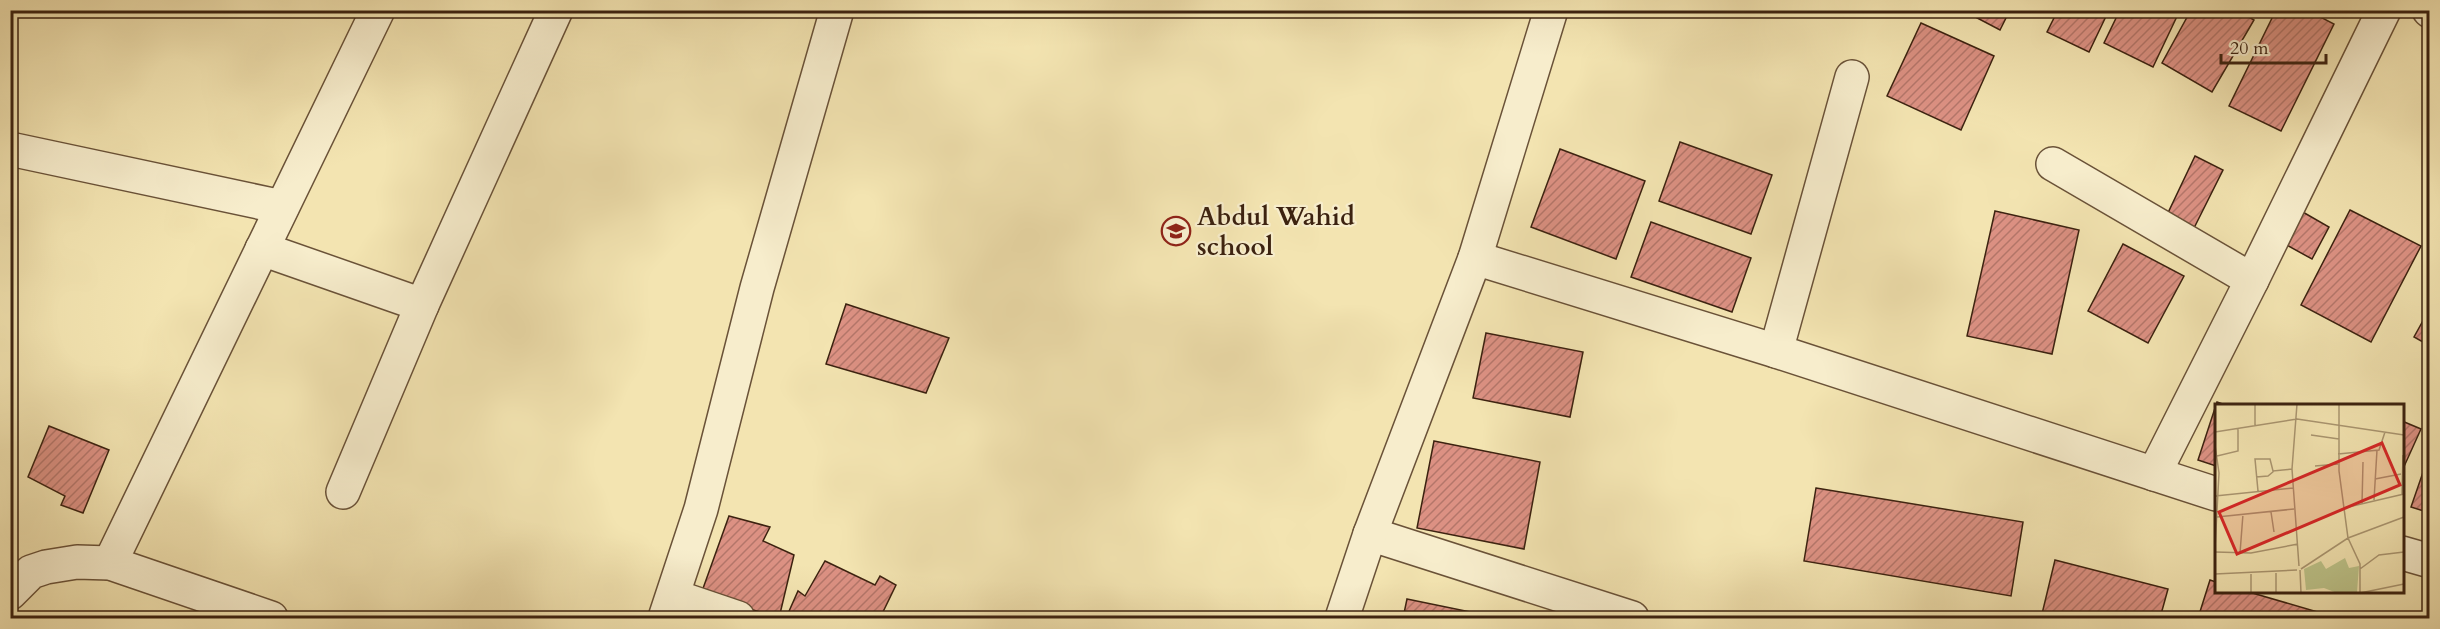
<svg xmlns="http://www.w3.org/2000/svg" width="2440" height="629" viewBox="0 0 2440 629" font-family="Cardo,serif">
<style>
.building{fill:url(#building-hatch);stroke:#3c2210;stroke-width:1.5}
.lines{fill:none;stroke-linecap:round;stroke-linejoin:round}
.minor-casing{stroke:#6a5238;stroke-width:36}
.minor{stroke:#f7edcc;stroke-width:33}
.labels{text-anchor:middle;stroke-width:4.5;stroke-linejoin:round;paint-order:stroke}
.poi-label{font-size:26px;font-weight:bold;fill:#3c2210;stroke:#f7edcc;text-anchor:start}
.inset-road{fill:none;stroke:#aa9671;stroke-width:1.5}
.view{fill:#d62828;fill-opacity:0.15;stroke:#d62828;stroke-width:3}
.inset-edge{fill:none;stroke:#3c2210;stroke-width:3}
</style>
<defs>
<pattern id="building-hatch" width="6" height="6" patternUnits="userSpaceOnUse" patternTransform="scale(1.5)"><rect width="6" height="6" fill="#dc9183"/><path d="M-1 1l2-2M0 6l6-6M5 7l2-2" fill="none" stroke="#b4766a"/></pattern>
</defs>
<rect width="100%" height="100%" fill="#f3e4b1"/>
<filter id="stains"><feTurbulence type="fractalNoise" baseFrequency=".00333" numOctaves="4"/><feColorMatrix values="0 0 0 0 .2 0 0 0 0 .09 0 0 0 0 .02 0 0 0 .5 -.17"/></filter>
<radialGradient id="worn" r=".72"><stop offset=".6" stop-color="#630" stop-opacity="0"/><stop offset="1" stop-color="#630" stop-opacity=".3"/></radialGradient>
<!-- building -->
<g class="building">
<polygon points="1962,10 2010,10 2000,30"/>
<polygon points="2058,10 2109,10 2089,52 2047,32"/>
<polygon points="2120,10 2180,10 2153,67 2104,43"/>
<polygon points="2191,10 2237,10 2254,20 2212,92 2162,63"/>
<polygon points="2276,10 2307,10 2334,24 2281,131 2229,106"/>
<polygon points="1921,23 1994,56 1961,130 1887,96"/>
<polygon points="1680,142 1772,175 1751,234 1659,201"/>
<polygon points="1560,149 1645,181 1616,259 1531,227"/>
<polygon points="2195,156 2223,170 2194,228 2167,215"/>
<polygon points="2350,210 2421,246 2371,342 2301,305"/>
<polygon points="1995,211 2079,230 2052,354 1967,336"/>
<polygon points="2301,211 2329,227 2312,259 2283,243"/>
<polygon points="1651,222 1751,258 1732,312 1631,277"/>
<polygon points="2123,244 2184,276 2148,343 2088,311"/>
<polygon points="846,304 949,338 926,393 826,364"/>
<polygon points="2430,308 2430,346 2414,337"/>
<polygon points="1486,333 1583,352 1570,417 1473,398"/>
<polygon points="2217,402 2228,406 2216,406 2216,466 2198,460"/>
<polygon points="2402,421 2421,429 2402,471"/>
<polygon points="49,426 109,450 83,513 61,505 65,496 28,477"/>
<polygon points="1434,441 1540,462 1524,549 1417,528"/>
<polygon points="2430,452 2430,513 2411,507"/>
<polygon points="1816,488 2023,522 2011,596 1804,561"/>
<polygon points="729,516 770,527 763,541 794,555 779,618 701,594"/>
<polygon points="2055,560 2168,589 2160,618 2041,618"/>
<polygon points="825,561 875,585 880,576 896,585 880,618 786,618 798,591 805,596"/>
<polygon points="2210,580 2216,582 2216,592 2249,592 2338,618 2198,618"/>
<polygon points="1407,599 1490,616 1489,618 1403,618"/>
</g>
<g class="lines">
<!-- minor casing -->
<g class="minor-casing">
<g id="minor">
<polyline points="2429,10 2430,11"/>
<polyline points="10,149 282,207"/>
<polyline points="2053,164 2252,280"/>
<polyline points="262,249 422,305"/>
<polyline points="1475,258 1776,351 2216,494"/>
<polyline points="1776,351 1852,77"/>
<polyline points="2154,474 2252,280 2384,10"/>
<polyline points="343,492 422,305 556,10"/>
<polyline points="1370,534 1632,618"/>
<polyline points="2402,553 2430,561"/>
<polyline points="110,563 378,10"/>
<polyline points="10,593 31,572 46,567 77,562 110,563 271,618"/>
<polyline points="673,596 738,618"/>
<polyline points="665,618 701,509 757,288 837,10"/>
<polyline points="1342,618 1370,534 1475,258 1551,10"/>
</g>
</g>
<!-- minor -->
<use href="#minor" class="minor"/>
</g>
<!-- icons -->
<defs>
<g id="school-ring" transform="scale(1.5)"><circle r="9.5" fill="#f7edcc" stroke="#8f2418" stroke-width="1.5"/><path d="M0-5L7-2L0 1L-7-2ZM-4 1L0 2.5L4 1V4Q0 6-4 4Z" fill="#8f2418"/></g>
</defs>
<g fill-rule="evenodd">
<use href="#school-ring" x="1176" y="231"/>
</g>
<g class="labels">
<!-- poi labels -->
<g class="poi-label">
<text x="1197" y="225">Abdul Wahid<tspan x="1197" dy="30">school</tspan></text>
</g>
</g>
<!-- overview -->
<g transform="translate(2215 404)">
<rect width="189" height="189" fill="#f3e4b1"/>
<path d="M130,154l4,10 10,-2 -2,26 -20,1 -13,-5 -18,2 -2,-21 17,-8 5,8z" fill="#bdc48a"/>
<path class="inset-road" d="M40,0v22M82,0l-5,65 7,97M124,0v67l9,67 12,26v29M0,28l82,-13 107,16M96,31l28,4M0,41l4,28 -4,75M123,50l41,-4 6,-18M2,52l21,-5v-23M100,62l23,-2M41,73l12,-1 6,-5M160,75l26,-5M43,87l-3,-32h15l3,12 19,-2M187,90l1,-39M0,92l78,-8M159,96l3,-50M147,100l1,-42M129,104l60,-14M56,108l3,20M2,113l77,-8M0,148l36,1 47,-9M25,149l3,-39M86,165l47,-31 56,-21M145,165l19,-14 25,-3M85,166l1,23M0,170l82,-4M36,170v19M61,189v-20M145,189l44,-9"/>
<path class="view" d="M167,39l18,42 -163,69 -18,-42z"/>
<rect width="189" height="189" class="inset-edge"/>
</g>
<!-- margin -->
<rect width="2440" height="629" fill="none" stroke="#f3e4b1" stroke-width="36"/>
<rect x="12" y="12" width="2416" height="605" fill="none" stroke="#3c2210" stroke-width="3"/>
<rect x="18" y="18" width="2404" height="593" fill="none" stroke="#3c2210" stroke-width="1.5"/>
<!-- scale -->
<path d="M2221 54v9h105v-9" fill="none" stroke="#3c2210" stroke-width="3"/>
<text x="2230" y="54" font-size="18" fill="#3c2210" stroke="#f7edcc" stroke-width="4.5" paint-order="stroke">20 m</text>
<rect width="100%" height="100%" filter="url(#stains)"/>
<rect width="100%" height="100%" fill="url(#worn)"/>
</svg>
